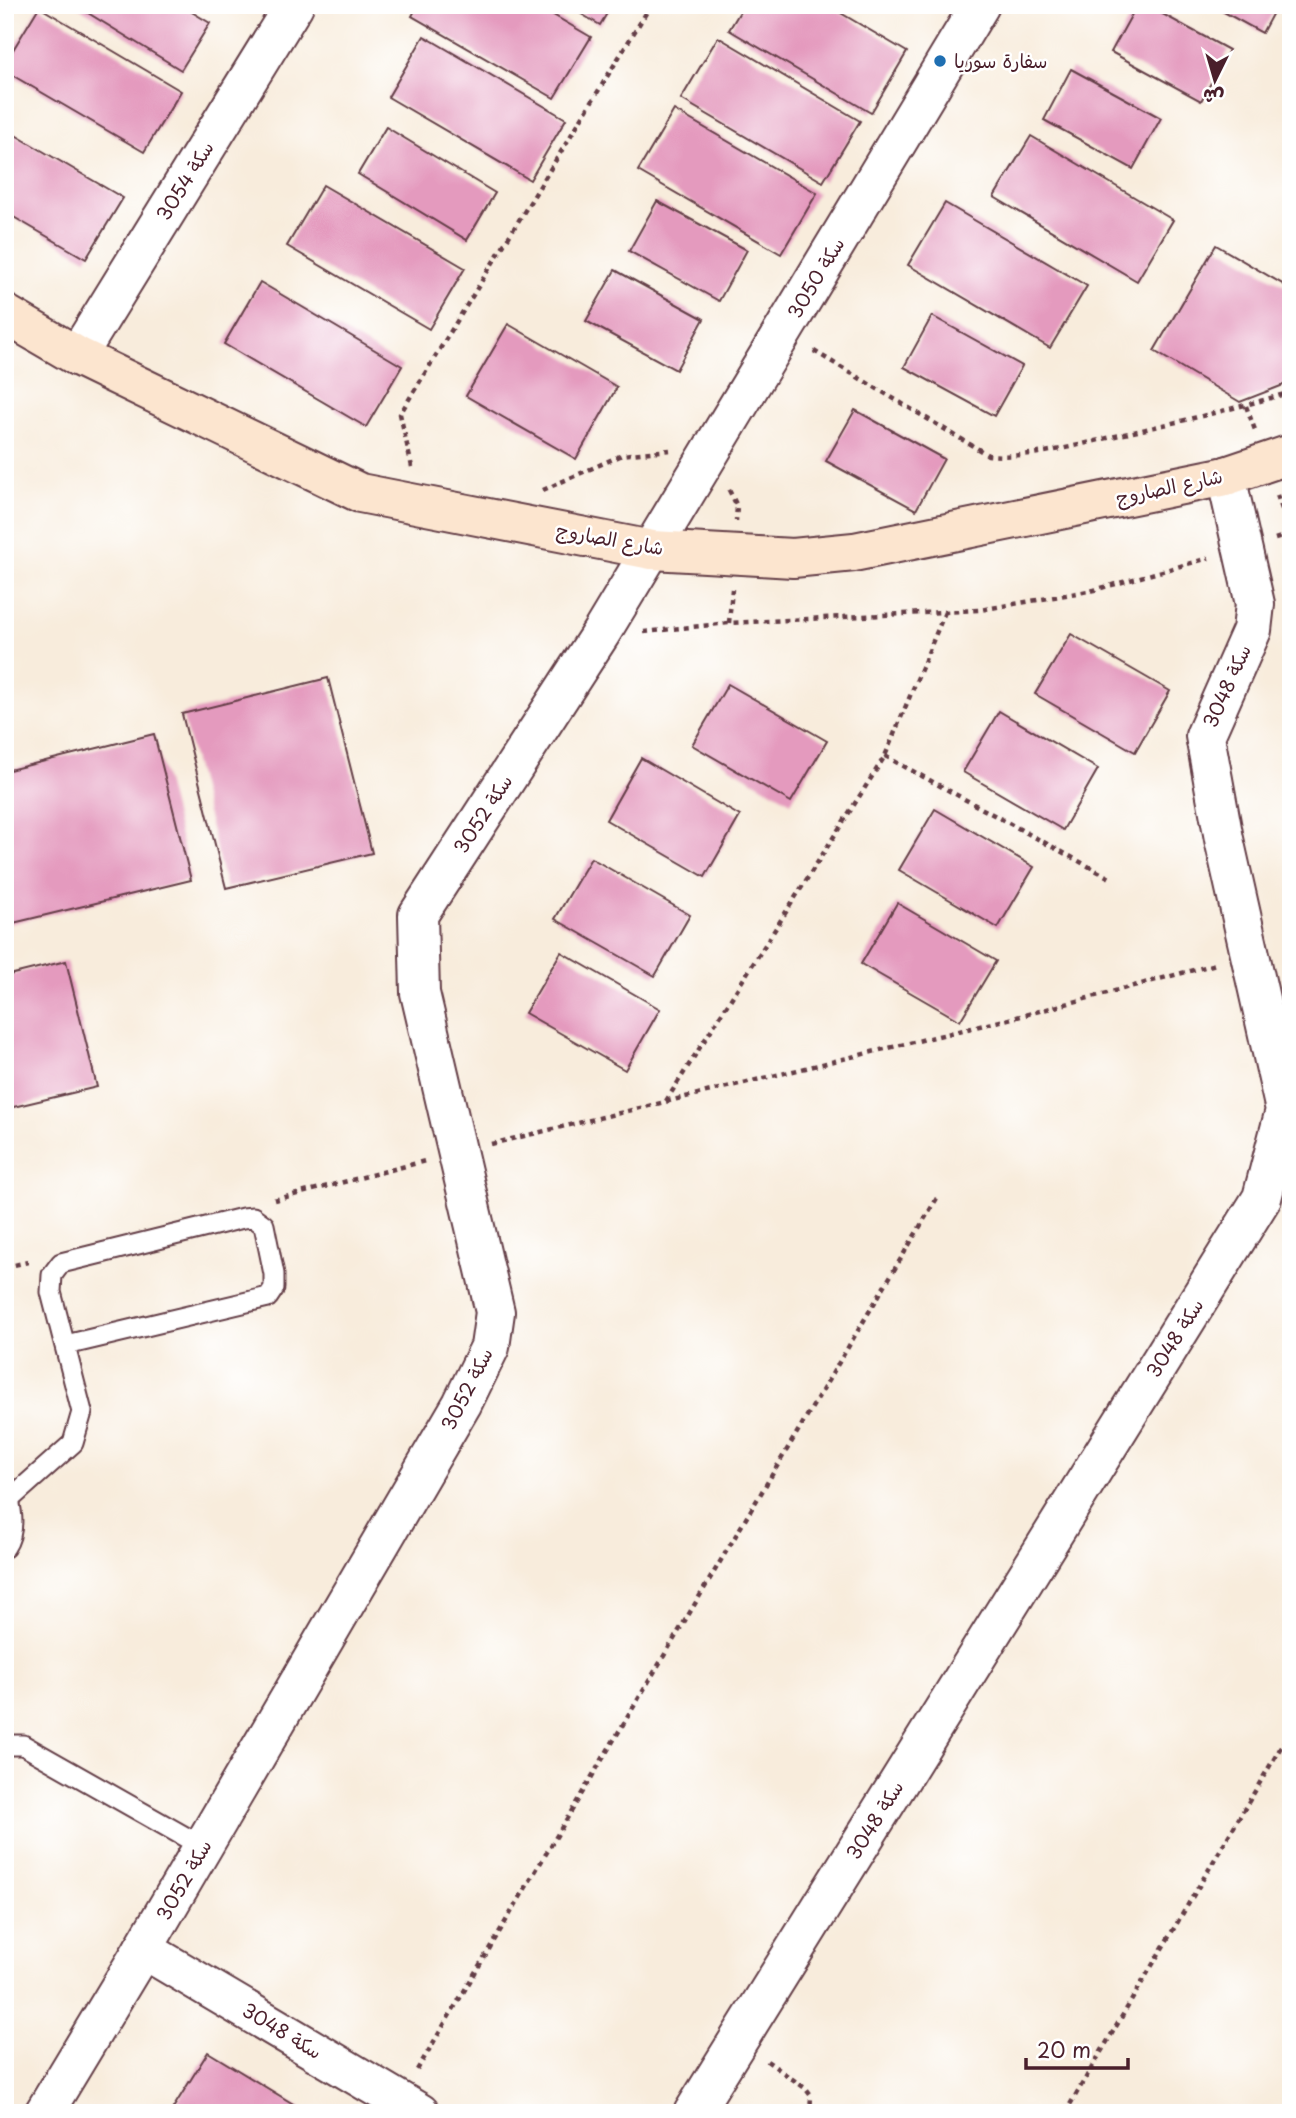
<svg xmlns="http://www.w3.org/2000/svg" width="1296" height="2118" viewBox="0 0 1296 2118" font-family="'Playpen Sans','Playpen Sans Arabic',sans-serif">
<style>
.building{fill:#e49abe}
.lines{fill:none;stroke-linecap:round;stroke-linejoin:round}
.service-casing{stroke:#643e46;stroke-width:23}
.minor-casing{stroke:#643e46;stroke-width:42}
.secondary-casing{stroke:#643e46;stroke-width:42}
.path{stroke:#643e46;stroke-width:4.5;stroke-dasharray:5 5;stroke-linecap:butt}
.service{stroke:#fff;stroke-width:19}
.minor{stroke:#fff;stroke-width:38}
.secondary{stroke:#fce5cf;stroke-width:38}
.poi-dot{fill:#1f6fb2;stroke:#fff;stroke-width:2.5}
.labels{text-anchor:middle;stroke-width:5;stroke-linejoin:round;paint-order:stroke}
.poi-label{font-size:19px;fill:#4a1f2b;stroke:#fff;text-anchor:start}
.street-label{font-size:19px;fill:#4a1f2b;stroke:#fff}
</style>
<rect width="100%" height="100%" fill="#fff"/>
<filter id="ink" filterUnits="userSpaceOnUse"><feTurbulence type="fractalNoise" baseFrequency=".0143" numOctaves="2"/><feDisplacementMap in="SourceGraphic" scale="14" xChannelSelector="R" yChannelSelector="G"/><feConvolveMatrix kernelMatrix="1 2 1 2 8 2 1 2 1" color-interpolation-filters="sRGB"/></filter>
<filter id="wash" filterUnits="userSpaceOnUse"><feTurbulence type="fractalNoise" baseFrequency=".00686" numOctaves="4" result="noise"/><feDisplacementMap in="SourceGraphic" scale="28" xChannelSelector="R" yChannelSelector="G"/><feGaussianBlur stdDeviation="1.57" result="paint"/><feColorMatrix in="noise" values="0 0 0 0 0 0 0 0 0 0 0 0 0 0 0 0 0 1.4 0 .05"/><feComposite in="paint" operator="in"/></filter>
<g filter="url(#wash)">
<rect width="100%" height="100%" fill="#f8ecdc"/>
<g id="blocks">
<!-- building -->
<g class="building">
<polygon points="75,5 180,5 210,23 181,70"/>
<polygon points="418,5 536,5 591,37 554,98 412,16"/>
<polygon points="566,5 612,5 600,25"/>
<polygon points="744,5 827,5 907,52 871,113 729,30"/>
<polygon points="1137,5 1146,5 1229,50 1201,101 1111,52"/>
<polygon points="1211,5 1277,5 1262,33"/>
<polygon points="39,7 181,91 144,152 5,71 5,63"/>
<polygon points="424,36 566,119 530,180 388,97"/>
<polygon points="718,37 860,121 823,182 681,99"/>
<polygon points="1071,69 1161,118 1133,169 1044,120"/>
<polygon points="674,110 817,193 781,254 638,171"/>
<polygon points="386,127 495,193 467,240 358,174"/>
<polygon points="5,129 123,198 86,259 5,212"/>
<polygon points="1031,136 1173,220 1137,281 994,197"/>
<polygon points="323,185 465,268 429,329 287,246"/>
<polygon points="657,201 747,250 719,301 629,251"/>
<polygon points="945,203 1087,286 1050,348 908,265"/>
<polygon points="1216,245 1291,289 1291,382 1240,402 1154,351"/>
<polygon points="615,270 704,319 676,370 586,321"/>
<polygon points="260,282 402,366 366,427 224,344"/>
<polygon points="932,316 1022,366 994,416 904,367"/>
<polygon points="508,324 617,387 576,459 466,396"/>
<polygon points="855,410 944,459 916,510 826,461"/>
<polygon points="1071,634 1170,691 1135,752 1035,694"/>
<polygon points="328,678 372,853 226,888 182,714"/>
<polygon points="728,684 827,741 791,802 692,745"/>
<polygon points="999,711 1098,769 1063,830 963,772"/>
<polygon points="154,734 191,880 5,925 5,771"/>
<polygon points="641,758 740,816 705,877 606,820"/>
<polygon points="935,809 1034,867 998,928 899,870"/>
<polygon points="591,858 690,915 655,976 555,919"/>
<polygon points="897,903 996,961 960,1021 861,964"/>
<polygon points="561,952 660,1009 625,1070 525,1013"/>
<polygon points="66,961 97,1087 5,1109 5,976"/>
<polygon points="208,2052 308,2113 170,2113"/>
</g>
</g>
</g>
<g filter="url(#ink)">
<use href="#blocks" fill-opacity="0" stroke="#643e46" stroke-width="2"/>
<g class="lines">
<!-- service casing -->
<g class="service-casing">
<g id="service">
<path d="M5,1484c6,21 12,45 0,63"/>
<polyline points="9,1500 73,1443 82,1412 51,1292 52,1275 61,1263 243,1218 253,1217 264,1225 274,1274 274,1288 268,1297 66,1345"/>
<polyline points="5,1745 23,1745 203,1847"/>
</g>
</g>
<!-- minor casing -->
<g class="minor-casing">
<g id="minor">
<polyline points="77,356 294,5"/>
<polyline points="143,1949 420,2113"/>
<polyline points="44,2113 143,1949 462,1404 490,1347 495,1312 420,993 418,915 601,633 980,5"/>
<polyline points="693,2113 1262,1198 1285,1110 1224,839 1205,736 1252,630 1255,604 1226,476"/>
</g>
</g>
<!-- secondary casing -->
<g class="secondary-casing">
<polyline id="secondary" points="5,314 77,356 360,493 652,550 793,558 854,552 1226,476 1291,454"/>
</g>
<!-- path -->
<g class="path">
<path d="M814,351l174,104c44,4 89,-10 132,-20 57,-13 115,-26 171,-43"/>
<polyline points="1246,406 1255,430"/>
<polyline points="412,467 400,414 651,5"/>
<polyline points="543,490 622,455 670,450"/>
<polyline points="729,490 737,506 736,521"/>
<polyline points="1277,495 1291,534"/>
<polyline points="1275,539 1291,534"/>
<polyline points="729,623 732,589"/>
<polyline points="644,632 729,623 980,610 1094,590 1209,558"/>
<polyline points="885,756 1110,878"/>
<polyline points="666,1101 885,756 945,612"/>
<polyline points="491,1144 1017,1017 1216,964"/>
<polyline points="274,1200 425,1161"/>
<polyline points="5,1267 28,1262"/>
<polyline points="767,2061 805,2088 811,2096 810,2113"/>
<polyline points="417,2070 937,1198"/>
<polyline points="1065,2113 1291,1730"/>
</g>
<!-- service -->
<use href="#service" class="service"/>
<!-- minor -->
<use href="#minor" class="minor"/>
<!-- secondary -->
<use href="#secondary" class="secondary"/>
</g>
</g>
<!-- markers -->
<circle class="poi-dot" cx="940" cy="61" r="7"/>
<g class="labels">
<!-- poi labels -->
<g class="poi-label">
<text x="954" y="68">سفارة سوريا</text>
</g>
<!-- street labels -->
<g class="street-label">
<text transform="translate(185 181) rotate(-58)" y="7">سكة 3054</text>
<text transform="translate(816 278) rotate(-59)" y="7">سكة 3050</text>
<text transform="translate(1169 487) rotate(-12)" y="7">شارع الصاروج</text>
<text transform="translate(610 539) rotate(10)" y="7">شارع الصاروج</text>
<text transform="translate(1227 686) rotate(-66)" y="7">سكة 3048</text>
<text transform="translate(483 814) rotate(-57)" y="7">سكة 3052</text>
<text transform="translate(1175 1338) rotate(-58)" y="7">سكة 3048</text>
<text transform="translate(467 1389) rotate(-63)" y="7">سكة 3052</text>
<text transform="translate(875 1820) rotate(-58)" y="7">سكة 3048</text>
<text transform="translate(184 1880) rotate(-60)" y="7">سكة 3052</text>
<text transform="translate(282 2031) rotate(31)" y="7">سكة 3048</text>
</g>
</g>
<!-- margin -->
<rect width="1296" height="2118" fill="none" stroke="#fff" stroke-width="28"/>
<!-- north arrow -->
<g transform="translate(1215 80) rotate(185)" stroke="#ffffff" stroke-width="5" paint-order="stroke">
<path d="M0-5L12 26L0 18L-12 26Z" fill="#4a1f2b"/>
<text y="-10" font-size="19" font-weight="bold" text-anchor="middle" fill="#4a1f2b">ش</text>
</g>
<!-- scale -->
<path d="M1026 2058v10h102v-10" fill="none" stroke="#4a1f2b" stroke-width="3.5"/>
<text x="1037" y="2058" font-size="21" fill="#4a1f2b" stroke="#ffffff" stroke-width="5" paint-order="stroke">20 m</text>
</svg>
